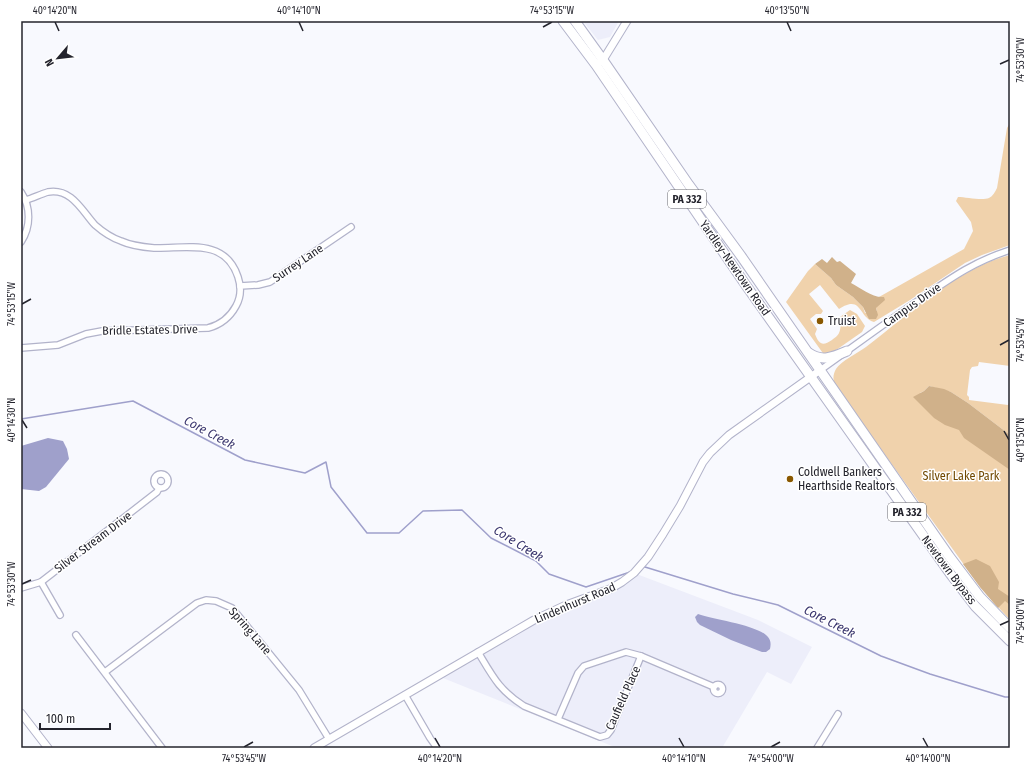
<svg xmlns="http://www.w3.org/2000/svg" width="1031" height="769" viewBox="0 0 1031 769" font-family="'Fira Sans Condensed',sans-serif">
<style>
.built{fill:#edeefa}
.green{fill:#f0d2ac}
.forest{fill:#d0b18a}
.water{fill:#9fa0cb}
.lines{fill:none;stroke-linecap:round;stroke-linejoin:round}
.stream{stroke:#9fa0cb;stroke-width:1.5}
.minor-casing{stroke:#b2b3ca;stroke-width:8}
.tertiary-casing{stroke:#b2b3ca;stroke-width:9}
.trunk-casing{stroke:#b2b3ca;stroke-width:11}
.minor{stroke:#fff;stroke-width:5.5}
.tertiary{stroke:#fff;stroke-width:7}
.trunk{stroke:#fff;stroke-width:9}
.ticks{fill:none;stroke:#24242d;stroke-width:1.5}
.poi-dot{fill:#895800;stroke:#fff;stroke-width:1.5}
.labels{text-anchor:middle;stroke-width:3;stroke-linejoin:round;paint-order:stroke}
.shield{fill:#fff;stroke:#66666c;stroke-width:1}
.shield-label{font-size:11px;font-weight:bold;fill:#24242d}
.street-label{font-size:12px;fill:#24242d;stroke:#fff}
.poi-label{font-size:12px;fill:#24242d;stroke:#fff;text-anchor:start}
.park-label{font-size:12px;fill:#714902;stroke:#fff}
.water-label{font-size:13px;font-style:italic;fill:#3a366e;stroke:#fff}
.neatline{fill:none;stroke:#24242d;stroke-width:1.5}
.ticks-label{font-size:10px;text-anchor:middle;fill:#24242d}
</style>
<rect width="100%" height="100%" fill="#f8f9fe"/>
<!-- built -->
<g class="built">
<polygon points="583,21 619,21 610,37 598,40"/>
<polygon points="634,573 758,620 812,647 791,684 767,672 722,748 617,748 438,676 534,620 601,593"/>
</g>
<!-- green -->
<g class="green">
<path d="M1010,123v122l-28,10 -17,8 -55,37 -36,22c-16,-5 -12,-28 -35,-13l-19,-24 -11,9 14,17 -2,3h-5l-6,5 7,10 -2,5c4,11 8,12 17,6 2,-2 6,-4 7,-7 2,-4 2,-12 1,-16l10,-7 7,4 8,12 -3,6 -33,23 -4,1 -39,-54 22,-31 7,-7 16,14 5,7 17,12 10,10 2,6 12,-2 -1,-3 3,-11 85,-48 9,-18 -2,-9 -15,-21 2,-4c8,0 24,4 31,1 4,-2 6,-6 8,-10l10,-60z"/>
<path d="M1010,255v111l-31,-4 -1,4 -6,1 -2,3 -3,25 2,2v3l39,5 2,-4v34l-42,-32 -17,-11 -22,-6 -5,5 -4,2 90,53v174l-30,-33 -143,-199c-4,-6 -5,-12 -1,-19 5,-8 22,-16 30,-22 43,-33 90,-78 144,-92z"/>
</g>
<!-- forest -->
<g class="forest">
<path d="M832,257l5,5 3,-1 16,13 -5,9c10,5 21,15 33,14l1,3 -9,8 2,7 -2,4h-7l-6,-12 -10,-10 -17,-12 -5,-7 -16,-14 7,-5 5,4z"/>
<polygon points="929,386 944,389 951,392 968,403 1010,435 1010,470 964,438 959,430 945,425 934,418 913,397 924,391"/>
<polygon points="976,559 990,566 999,582 998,589 1010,597 1010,605 1005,601 998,608 980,587 963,564"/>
</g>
<!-- water -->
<g class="water">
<polygon points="48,438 63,441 67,449 69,459 46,487 39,491 21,489 21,446"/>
<path d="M698,614c17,6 60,11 70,23 3,4 3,7 2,12l-4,3h-4l-31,-12 -31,-15 -3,-3 -2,-5z"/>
</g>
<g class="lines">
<!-- stream -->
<g class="stream">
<polyline points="21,419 133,401 245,460 305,473 326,462 331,487 367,533 399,533 423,511 462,510 491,538 536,561 549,574 586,587 630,572"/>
<polyline points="643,567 645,567 733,594 778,605 881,656 930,674 1005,697 1010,697"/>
</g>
<!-- minor casing -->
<g class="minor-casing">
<g id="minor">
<path d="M21,192c10,15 10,35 0,50"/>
<polyline points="240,286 258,285 270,282 351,227"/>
<path d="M21,348l37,-3 28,-11 16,-3 106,-3c12,-3 22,-11 28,-22 5,-9 5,-20 2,-29 -13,-40 -53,-28 -84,-29 -12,-1 -22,-2 -33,-7 -9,-3 -18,-9 -26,-16 -13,-14 -23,-37 -47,-33 -7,2 -15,6 -22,8"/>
<path d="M819,371c34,-24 66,-48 100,-71 32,-22 54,-38 91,-50"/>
<circle cx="161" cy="481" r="7"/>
<polyline points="41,582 60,615"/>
<polyline points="21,588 41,582 157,492 159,488"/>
<polyline points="76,635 162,748"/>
<path d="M478,652c15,25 21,38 46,54l76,31 7,-2 4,-5 30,-74"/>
<polyline points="105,672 197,603 206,600 216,601 232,608 299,690 329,739"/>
<circle cx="718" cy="689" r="4.5"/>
<polyline points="405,695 430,738 437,748"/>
<polyline points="558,719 578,673 584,666 626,652 641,656 714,687"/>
<polyline points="817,748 838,714"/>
</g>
</g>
<!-- tertiary casing -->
<g class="tertiary-casing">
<g id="tertiary">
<polyline points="600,62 603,60 627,21"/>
<polyline points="21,713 48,748"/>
<polyline points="314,748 534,620 566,605 610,589 622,582 634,573 648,557 663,534 680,506 703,462 710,453 729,435 819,371"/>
</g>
</g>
<!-- trunk casing -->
<g class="trunk-casing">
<g id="trunk">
<polyline points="563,21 596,65 745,284 952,576 975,606 1010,641"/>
<polyline points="575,21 603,60 689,185 741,256 949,556 980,597 1010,628"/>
<path d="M809,353c13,9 24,4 38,-2"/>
</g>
</g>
<!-- minor -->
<use href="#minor" class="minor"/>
<!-- tertiary -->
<use href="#tertiary" class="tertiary"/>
<!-- trunk -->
<use href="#trunk" class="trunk"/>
</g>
<!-- ticks -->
<path class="ticks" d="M55,22l4,9M299,22l4,9M787,22l4,9M543,27l9,-5M1000,64l9,-4M22,304l9,-5M1000,345l9,-5M22,420l5,8M1004,431l5,9M22,584l9,-4M1000,625l9,-4M435,738l5,9M679,738l5,9M923,738l5,9M244,747l9,-5M771,747l9,-5"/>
<!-- markers -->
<g class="poi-dot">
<circle cx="820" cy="321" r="4"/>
<circle cx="790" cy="479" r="4"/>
</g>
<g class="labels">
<!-- shield labels -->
<g class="shield">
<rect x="668" y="190" width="38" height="18" rx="3"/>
<rect x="888" y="503" width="38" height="18" rx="3"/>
</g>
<g class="shield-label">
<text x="687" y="203">PA 332</text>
<text x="907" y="516">PA 332</text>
</g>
<!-- street labels -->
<g class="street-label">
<text transform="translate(298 263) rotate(-34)" y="4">Surrey Lane</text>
<text transform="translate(735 268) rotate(55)" y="4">Yardley-Newtown Road</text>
<text transform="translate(912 305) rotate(-35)" y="4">Campus Drive</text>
<text transform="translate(150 330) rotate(-1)" y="4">Bridle Estates Drive</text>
<text transform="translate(93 542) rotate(-37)" y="4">Silver Stream Drive</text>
<text transform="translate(949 570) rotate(53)" y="4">Newtown Bypass</text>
<text transform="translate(575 603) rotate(-23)" y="4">Lindenhurst Road</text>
<text transform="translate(250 631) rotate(49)" y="4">Spring Lane</text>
<text transform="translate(623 698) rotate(-66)" y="4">Caufield Place</text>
</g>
<!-- poi labels -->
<g class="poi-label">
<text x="828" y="325">Truist</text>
<text x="798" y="476">Coldwell Bankers<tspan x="798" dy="14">Hearthside Realtors</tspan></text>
</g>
<!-- park labels -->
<g class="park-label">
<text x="961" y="480">Silver Lake Park</text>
</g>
<!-- water labels -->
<g class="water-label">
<text transform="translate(210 432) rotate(28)" y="5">Core Creek</text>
<text transform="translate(519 543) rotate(32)" y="5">Core Creek</text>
<text transform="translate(830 621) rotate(27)" y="5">Core Creek</text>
</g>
</g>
<!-- border -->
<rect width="1031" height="769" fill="none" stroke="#ffffff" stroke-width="44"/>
<!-- north arrow -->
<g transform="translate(58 58) rotate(242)" stroke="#ffffff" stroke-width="3" paint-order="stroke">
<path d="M0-3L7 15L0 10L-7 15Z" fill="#24242d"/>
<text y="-6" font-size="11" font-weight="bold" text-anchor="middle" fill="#24242d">N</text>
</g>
<!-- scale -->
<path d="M40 723v6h70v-6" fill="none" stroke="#24242d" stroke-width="2"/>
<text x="46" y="723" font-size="12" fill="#24242d" stroke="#ffffff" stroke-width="3" paint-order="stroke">100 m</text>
<rect x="22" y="22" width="987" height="725" class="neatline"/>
<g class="ticks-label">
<text x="55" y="14">40°14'20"N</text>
<text x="299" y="14">40°14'10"N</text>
<text x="552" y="14">74°53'15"W</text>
<text x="787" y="14">40°13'50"N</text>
<text transform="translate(1020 60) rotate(-90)" y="4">74°53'30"W</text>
<text transform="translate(11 304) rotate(-90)" y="4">74°53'15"W</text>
<text transform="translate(1020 340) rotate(-90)" y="4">74°53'45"W</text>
<text transform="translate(11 420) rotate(-90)" y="4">40°14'30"N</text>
<text transform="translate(1020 440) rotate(-90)" y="4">40°13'50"N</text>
<text transform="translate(11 584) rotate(-90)" y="4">74°53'30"W</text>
<text transform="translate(1020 621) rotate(-90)" y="4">74°54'00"W</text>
<text x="244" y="762">74°53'45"W</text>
<text x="440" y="762">40°14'20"N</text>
<text x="684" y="762">40°14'10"N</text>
<text x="771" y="762">74°54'00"W</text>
<text x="928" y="762">40°14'00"N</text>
</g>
</svg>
